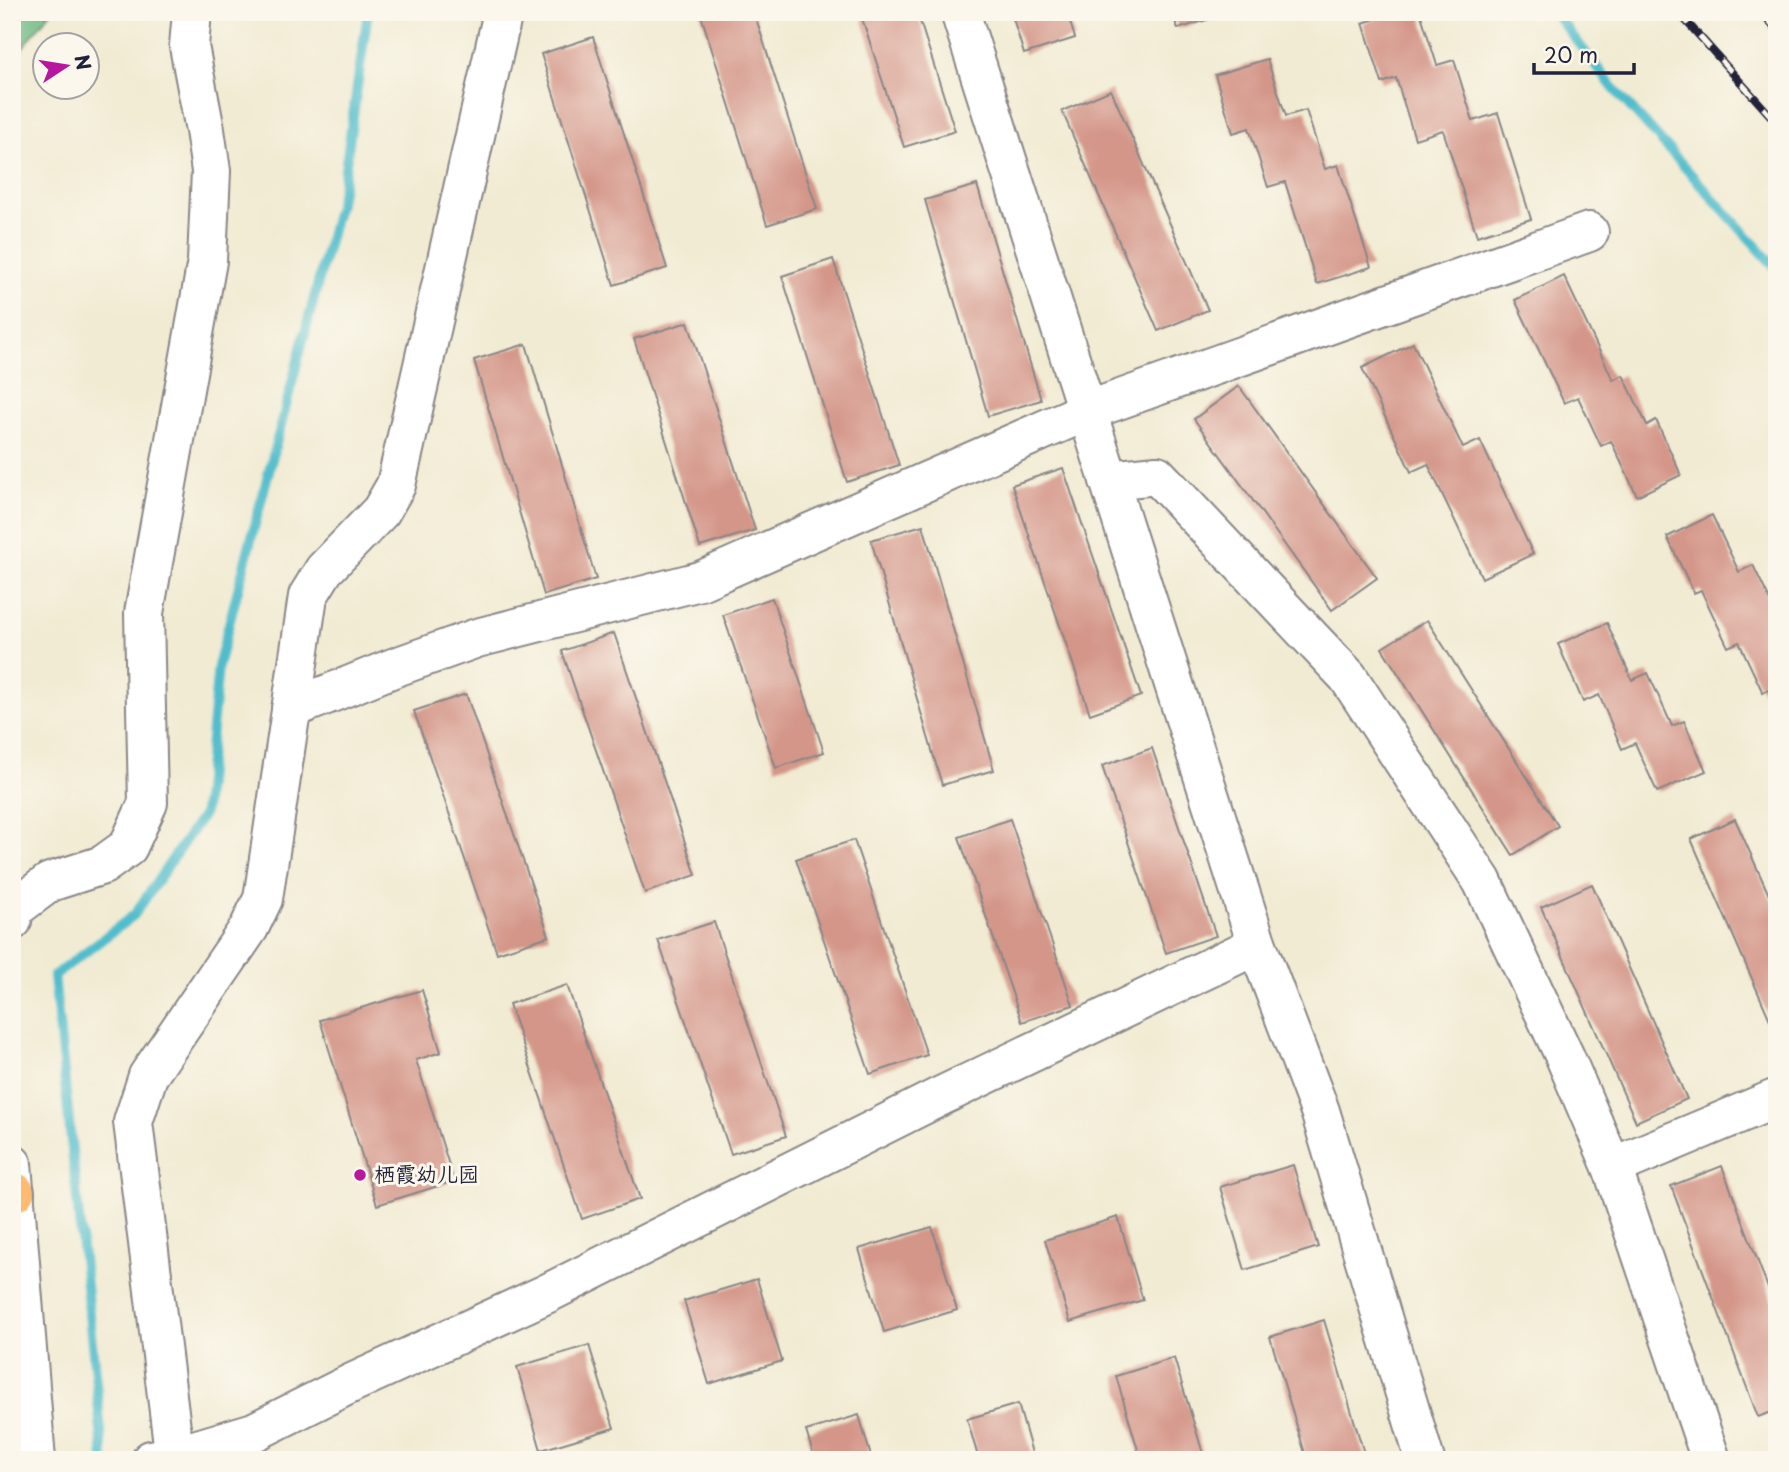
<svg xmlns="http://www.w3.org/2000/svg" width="1789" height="1472" viewBox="0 0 1789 1472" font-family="'Playpen Sans','LXGW WenKai TC',sans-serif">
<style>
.forest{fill:#6cb881;stroke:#476d5e;stroke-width:2}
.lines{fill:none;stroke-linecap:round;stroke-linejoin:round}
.stream{stroke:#51bdcc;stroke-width:10}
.building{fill:#d49689}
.minor-casing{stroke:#8a8687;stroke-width:42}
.major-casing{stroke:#8a8687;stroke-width:42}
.minor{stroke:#fff;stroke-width:38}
.major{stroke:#febb71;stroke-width:38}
.rail-casing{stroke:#22223b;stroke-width:8}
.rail{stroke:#fbf7ec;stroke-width:5;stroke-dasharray:16;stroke-linecap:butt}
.poi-dot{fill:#b5179e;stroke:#fbf7ec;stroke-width:2.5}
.labels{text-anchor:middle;stroke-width:6;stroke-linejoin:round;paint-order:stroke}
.poi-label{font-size:21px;fill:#22223b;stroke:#fbf7ec;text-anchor:start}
</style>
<rect width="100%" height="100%" fill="#fbf7ec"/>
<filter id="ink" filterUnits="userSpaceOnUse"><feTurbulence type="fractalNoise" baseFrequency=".0143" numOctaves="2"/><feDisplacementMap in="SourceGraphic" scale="14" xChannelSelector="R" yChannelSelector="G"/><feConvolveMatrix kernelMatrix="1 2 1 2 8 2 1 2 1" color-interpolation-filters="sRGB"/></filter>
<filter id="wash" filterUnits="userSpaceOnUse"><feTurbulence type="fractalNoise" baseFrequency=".00686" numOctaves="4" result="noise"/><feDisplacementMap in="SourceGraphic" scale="28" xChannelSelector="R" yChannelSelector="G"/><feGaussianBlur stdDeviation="1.57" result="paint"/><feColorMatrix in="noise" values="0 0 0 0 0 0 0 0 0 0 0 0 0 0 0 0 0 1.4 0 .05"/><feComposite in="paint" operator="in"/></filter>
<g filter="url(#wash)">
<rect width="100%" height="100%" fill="#f1ebd3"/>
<!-- forest -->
<polygon class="forest" points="12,12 51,12 12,61"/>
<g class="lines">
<!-- stream -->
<g class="stream">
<polyline points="1554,12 1614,89 1777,269"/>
<polyline points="104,1460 54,976 134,915 204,813 218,666 342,191 368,12"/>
</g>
</g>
<g id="blocks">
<!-- building -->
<g class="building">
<polygon points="700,12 754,12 817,209 767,225"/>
<polygon points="860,12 917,12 955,131 904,147"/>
<polygon points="1011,12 1067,12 1075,38 1024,54"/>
<polygon points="1172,12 1229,12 1229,13 1178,29"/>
<polygon points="1395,12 1420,12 1437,65 1454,60 1473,121 1498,113 1531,219 1477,236 1443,130 1415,139 1396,78 1382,83 1363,23"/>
<polygon points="593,37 667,268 614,285 541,54"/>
<polygon points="1267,59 1286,116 1306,110 1325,169 1338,165 1371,267 1317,284 1285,182 1268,187 1249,128 1233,133 1215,75"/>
<polygon points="1111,90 1208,310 1158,331 1062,111"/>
<polygon points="977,185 1041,400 988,416 925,200"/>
<polygon points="833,259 899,465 847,482 782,276"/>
<polygon points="1564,276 1613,380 1623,375 1647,425 1656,420 1681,475 1637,496 1611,441 1601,446 1578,397 1564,403 1515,300"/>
<polygon points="688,322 755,530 700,547 634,339"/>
<polygon points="1413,343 1463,448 1480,440 1533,554 1482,578 1428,464 1411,472 1362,368"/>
<polygon points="526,344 596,579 544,595 474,360"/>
<polygon points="1239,386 1377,578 1332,610 1194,419"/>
<polygon points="1063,468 1141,696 1090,714 1012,485"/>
<polygon points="1712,515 1739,572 1753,565 1777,615 1777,698 1772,688 1763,693 1739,642 1728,647 1701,590 1694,593 1667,537"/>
<polygon points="923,525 994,770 942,785 871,540"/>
<polygon points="772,598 824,752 776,768 723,615"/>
<polygon points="1427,620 1558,826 1513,855 1382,648"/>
<polygon points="1607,623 1632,680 1648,673 1672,726 1684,721 1706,771 1657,792 1635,743 1622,749 1599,695 1583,702 1558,644"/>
<polygon points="614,633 696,875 645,893 562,651"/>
<polygon points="466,694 549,936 497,953 414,711"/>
<polygon points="1152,748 1216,936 1166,953 1102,766"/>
<polygon points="1010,819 1073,1005 1022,1022 959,837"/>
<polygon points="1735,819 1777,913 1777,1036 1691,839"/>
<polygon points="854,840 927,1055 870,1074 796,859"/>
<polygon points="1592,884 1687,1099 1636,1122 1541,907"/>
<polygon points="714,922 786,1136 731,1154 658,940"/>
<polygon points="567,985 640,1199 582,1219 509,1004"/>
<polygon points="422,990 441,1052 416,1060 454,1181 377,1205 320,1020"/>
<polygon points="1293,1165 1318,1247 1245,1270 1220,1187"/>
<polygon points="1722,1166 1777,1312 1777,1410 1758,1417 1671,1186"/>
<polygon points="1118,1217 1143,1300 1070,1322 1045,1240"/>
<polygon points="932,1227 957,1310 884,1332 859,1249"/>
<polygon points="757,1279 782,1361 709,1384 684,1301"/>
<polygon points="1324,1320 1366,1460 1307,1460 1270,1337"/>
<polygon points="589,1345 614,1428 541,1450 517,1367"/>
<polygon points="1174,1358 1205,1460 1141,1460 1116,1376"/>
<polygon points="1018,1404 1034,1460 979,1460 967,1419"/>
<polygon points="859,1415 872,1460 815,1460 806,1431"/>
</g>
</g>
</g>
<g filter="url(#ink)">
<use href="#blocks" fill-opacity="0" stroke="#8a8687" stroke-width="2"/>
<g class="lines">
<!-- minor casing -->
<g class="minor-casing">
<g id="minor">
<polyline points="960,12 1257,945 1320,1111 1425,1460"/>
<polyline points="1109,480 1157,475 1348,677 1482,881 1565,1057 1612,1167 1711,1460"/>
<polyline points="291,709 393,668 477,638 700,581 1087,411 1589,232"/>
<polyline points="12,921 14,909 50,882 103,865 128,847 148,803 144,613 207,261 211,171 205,130 189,46 192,12"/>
<polyline points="12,1164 36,1460"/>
<polyline points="1612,1167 1777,1098"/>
<polyline points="151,1460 174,1456 254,1432 352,1383 546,1294 939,1097 1257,945"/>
<polyline points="175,1460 133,1122 148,1076 249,928 263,899 308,596 324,570 381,511 396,485 503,12"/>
</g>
</g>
<!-- major casing -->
<g class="major-casing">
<polyline id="major" points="12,1192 15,1192"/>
</g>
<!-- minor -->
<use href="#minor" class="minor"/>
<!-- major -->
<use href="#major" class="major"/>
<!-- rail casing -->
<g class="rail-casing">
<g id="rail">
<polyline points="1678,12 1777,123"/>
<polyline points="1762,12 1777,31"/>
</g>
</g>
<!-- rail -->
<use href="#rail" class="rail"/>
</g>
</g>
<!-- markers -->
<circle class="poi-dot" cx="360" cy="1175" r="7"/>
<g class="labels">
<!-- poi labels -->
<g class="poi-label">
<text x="374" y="1182">栖霞幼儿园</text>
</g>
</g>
<!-- margin -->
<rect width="1789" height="1472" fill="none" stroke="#fbf7ec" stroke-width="42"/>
<!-- north arrow -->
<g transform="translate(66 66) rotate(78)"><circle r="33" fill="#fbf7ec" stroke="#a4a2a5" stroke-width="2"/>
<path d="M0-5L12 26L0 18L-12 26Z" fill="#b5179e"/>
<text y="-10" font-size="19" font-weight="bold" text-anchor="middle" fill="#22223b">N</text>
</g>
<!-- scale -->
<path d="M1534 63v10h100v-10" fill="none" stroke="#22223b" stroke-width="3.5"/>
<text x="1544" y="63" font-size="21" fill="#22223b" stroke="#fbf7ec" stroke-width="5" paint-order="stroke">20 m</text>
</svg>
